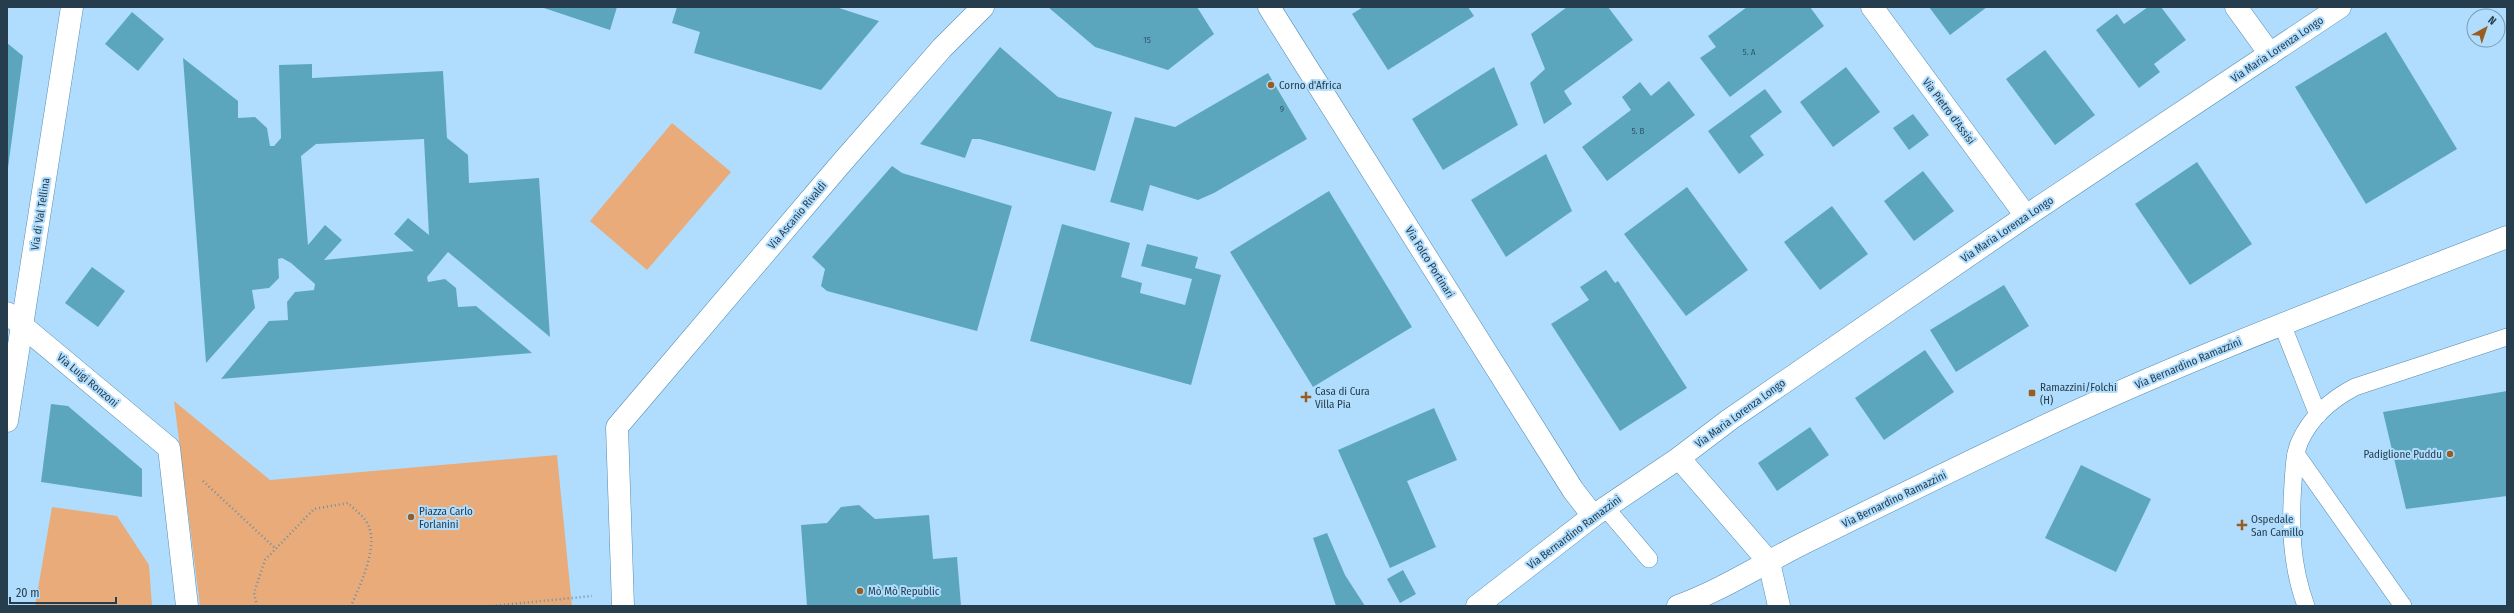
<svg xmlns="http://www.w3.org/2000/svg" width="2514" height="613" viewBox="0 0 2514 613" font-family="'Fira Sans Condensed',sans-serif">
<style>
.green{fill:#e8ab79}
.building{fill:#5ca6bd;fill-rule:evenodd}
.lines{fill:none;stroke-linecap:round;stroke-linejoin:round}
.lane-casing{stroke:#558bb0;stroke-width:18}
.street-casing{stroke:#558bb0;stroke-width:23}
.secondary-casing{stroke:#558bb0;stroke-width:23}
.path{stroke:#6d90a8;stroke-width:2.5;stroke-dasharray:1 3;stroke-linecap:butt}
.lane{stroke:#fff;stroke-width:17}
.street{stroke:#fff;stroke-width:22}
.secondary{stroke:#fff;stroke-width:22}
.poi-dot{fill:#995c21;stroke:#b0ddfd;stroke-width:1.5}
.labels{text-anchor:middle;stroke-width:4;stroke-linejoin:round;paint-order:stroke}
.number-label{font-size:9px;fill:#345769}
.street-label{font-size:11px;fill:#263d4d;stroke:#b0ddfd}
.poi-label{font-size:11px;fill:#263d4d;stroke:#b0ddfd;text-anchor:start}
</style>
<rect width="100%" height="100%" fill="#b0ddfd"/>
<!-- green -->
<g class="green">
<polygon points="672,123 731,172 647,270 590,221"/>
<polygon points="174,401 270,480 557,455 572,606 200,606"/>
<polygon points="52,507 117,516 149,565 152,606 35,606"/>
</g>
<!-- building -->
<g class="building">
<polygon points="541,7 617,7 610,30"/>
<polygon points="677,7 836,7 879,21 821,90 694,53 700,32 672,23"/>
<polygon points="1048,7 1197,7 1214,34 1168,70 1095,47"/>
<polygon points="1363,7 1468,7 1474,16 1388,70 1352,14"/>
<polygon points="1567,7 1608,7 1633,40 1564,91 1572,104 1544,124 1530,83 1545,69 1531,34"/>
<polygon points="1747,7 1810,7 1824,26 1730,97 1700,58 1716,47 1708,36"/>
<polygon points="1929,7 1987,7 1950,35"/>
<polygon points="2148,7 2161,7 2186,40 2154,64 2160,72 2139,88 2096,30 2117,14 2124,24"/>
<polygon points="132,12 164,39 138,71 105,44"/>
<polygon points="2386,32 2457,149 2366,204 2295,87"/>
<polygon points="7,43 23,56 8,168 7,168"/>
<polygon points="1000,47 1058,97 1112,112 1095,171 980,139 972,139 965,158 920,144"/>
<polygon points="2045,50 2095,115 2055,145 2006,79"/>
<path d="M183,58l55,43v17l17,-1 12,11 3,18h4l7,-8 -2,-73 33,-1v14l131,-7 4,67 21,17 1,28 70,-5 11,159 -102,-85 -21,25 1,5 17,-3 11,9 2,19 18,-1 56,47 -311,26 48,-58 19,-1 -1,-18 8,-10 19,-2 1,-6 -24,-21 -9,-5 -4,1 1,19 -10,10 -17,2 3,18 -49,55zM424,139l5,96 -21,-17 -14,16 20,17 -90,9 18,-20 -17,-15 -17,20 -7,-89 15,-12z"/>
<polygon points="1494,67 1518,125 1443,170 1412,119"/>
<polygon points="1846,67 1880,112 1833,147 1800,102"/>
<polygon points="1268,73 1307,139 1214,193 1198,200 1150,185 1143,211 1110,202 1135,117 1175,127"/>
<polygon points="1669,81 1695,115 1607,181 1582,147 1631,110 1622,97 1640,82 1651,96"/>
<polygon points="1765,89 1782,112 1750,136 1764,155 1739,174 1708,131"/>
<polygon points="1913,114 1929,135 1909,150 1893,128"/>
<polygon points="1546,154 1572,211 1506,257 1471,200"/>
<polygon points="2197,162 2252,244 2190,285 2135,204"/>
<polygon points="892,166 902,173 1012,206 977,331 827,291 821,286 825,269 812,257"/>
<polygon points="1923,171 1954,211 1914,241 1884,201"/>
<polygon points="1687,187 1748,270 1686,316 1624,234"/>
<polygon points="1329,191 1412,327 1313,387 1230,252"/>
<polygon points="1832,206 1868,254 1820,290 1784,242"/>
<polygon points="1062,224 1130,243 1121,277 1142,283 1140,293 1185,305 1192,279 1141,266 1147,244 1198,257 1195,268 1221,275 1191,385 1030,341"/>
<polygon points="92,267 125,291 98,327 65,303"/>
<polygon points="1606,270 1615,283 1618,281 1687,388 1620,431 1551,324 1589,300 1580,287"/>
<polygon points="2004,285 2029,326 1956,372 1930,330"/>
<polygon points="1925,350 1954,392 1884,440 1855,398"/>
<polygon points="2507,391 2507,496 2406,509 2383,412"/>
<polygon points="51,404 68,406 142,469 142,497 41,482"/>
<polygon points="1434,408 1457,460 1407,481 1436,547 1390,568 1338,450"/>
<polygon points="1810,427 1829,455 1777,491 1758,463"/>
<polygon points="2081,465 2151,499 2116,572 2045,538"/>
<polygon points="859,505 875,519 929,515 933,559 957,557 961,606 807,606 801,525 827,523 841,507"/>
<polygon points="1327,533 1345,575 1365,606 1336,606 1313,538"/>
<polygon points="1403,570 1416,594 1400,603 1387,579"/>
</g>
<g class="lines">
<!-- lane casing -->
<g class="lane-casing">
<g id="lane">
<polyline points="2282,324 2318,415"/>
<polyline points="2296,454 2403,606"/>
<polyline points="1605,507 1649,559"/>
<path d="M2306,606c-15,-41 -16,-80 -13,-123 1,-13 1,-29 7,-42 11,-24 32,-42 55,-54l152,-50"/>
</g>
</g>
<!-- street casing -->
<g class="street-casing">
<g id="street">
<polyline points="1269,7 1573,490 1593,516"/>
<polyline points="1872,7 2026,216"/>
<polyline points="2236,7 2270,54"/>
<polyline points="7,313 169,448 187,606"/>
<polyline points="1679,458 1769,562 1779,606"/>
<polyline points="623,606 617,427 838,167 942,48 983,7"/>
<polyline points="1477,606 1593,516 1679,458 1729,420 2026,216 2340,7"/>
</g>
</g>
<!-- secondary casing -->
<g class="secondary-casing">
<g id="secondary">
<polyline points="7,421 72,7"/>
<path d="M1678,606c44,-16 84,-42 126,-63 75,-37 150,-74 226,-110 155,-74 317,-134 477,-196"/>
</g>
</g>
<!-- path -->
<g class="path">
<polyline points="203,481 276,549"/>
<path d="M257,606l-3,-13 11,-33 49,-51 34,-6c6,6 13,11 18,18 15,22 -6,64 -15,85"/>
<polyline points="492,606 592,596"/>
</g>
<!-- lane -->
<use href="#lane" class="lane"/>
<!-- street -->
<use href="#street" class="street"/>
<!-- secondary -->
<use href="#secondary" class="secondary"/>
</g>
<!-- markers -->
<g class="poi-dot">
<circle cx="1271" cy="85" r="4"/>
<rect x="2028" y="389" width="8" height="8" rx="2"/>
<path d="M1304 391h4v4h4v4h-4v4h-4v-4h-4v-4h4z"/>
<circle cx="2450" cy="454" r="4"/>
<circle cx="411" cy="517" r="4"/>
<path d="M2240 519h4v4h4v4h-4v4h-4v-4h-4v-4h4z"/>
<circle cx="860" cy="591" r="4"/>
</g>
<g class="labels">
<!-- number labels -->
<g class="number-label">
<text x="1147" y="43">15</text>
<text x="1749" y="55">5. А</text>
<text x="1282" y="112">9</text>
<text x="1638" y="134">5. B</text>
</g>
<!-- street labels -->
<g class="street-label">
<text transform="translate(2277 49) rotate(-34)" y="4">Via Maria Lorenza Longo</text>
<text transform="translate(1949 111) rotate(53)" y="4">Via Pietro d'Assisi</text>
<text transform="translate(40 214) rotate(-81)" y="4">Via di Val Tellina</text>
<text transform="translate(797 215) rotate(-50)" y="4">Via Ascanio Rivaldi</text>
<text transform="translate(2007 229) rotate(-34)" y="4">Via Maria Lorenza Longo</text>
<text transform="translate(1430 262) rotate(58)" y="4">Via Folco Portinari</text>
<text transform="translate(2188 363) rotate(-23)" y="4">Via Bernardino Ramazzini</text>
<text transform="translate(88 380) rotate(40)" y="4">Via Luigi Ronzoni</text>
<text transform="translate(1740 413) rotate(-36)" y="4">Via Maria Lorenza Longo</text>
<text transform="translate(1894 499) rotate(-26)" y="4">Via Bernardino Ramazzini</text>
<text transform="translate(1574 532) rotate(-37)" y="4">Via Bernardino Ramazzini</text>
</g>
<!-- poi labels -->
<g class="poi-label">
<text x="1279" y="89">Corno d'Africa</text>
<text x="2040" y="391">Ramazzini/Folchi<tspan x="2040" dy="13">(H)</tspan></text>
<text x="1315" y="395">Casa di Cura<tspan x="1315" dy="13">Villa Pia</tspan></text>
<text x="2442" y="458" text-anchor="end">Padiglione Puddu</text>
<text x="419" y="515">Piazza Carlo<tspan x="419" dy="13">Forlanini</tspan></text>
<text x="2251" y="523">Ospedale<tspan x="2251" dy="13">San Camillo</tspan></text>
<text x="868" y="595">Mò Mò Republic</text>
</g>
</g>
<!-- border -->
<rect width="2514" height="613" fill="none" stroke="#263d4d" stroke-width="16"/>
<!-- north arrow -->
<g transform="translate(2486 28) rotate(40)"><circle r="19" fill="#b0ddfd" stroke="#799db7"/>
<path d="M0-3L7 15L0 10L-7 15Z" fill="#995c21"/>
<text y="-6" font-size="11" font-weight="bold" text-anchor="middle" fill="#263d4d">N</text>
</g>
<!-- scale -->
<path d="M10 597v6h106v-6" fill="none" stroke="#263d4d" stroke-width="2"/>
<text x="16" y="597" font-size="12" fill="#263d4d" stroke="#b0ddfd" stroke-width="3" paint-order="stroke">20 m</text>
</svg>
